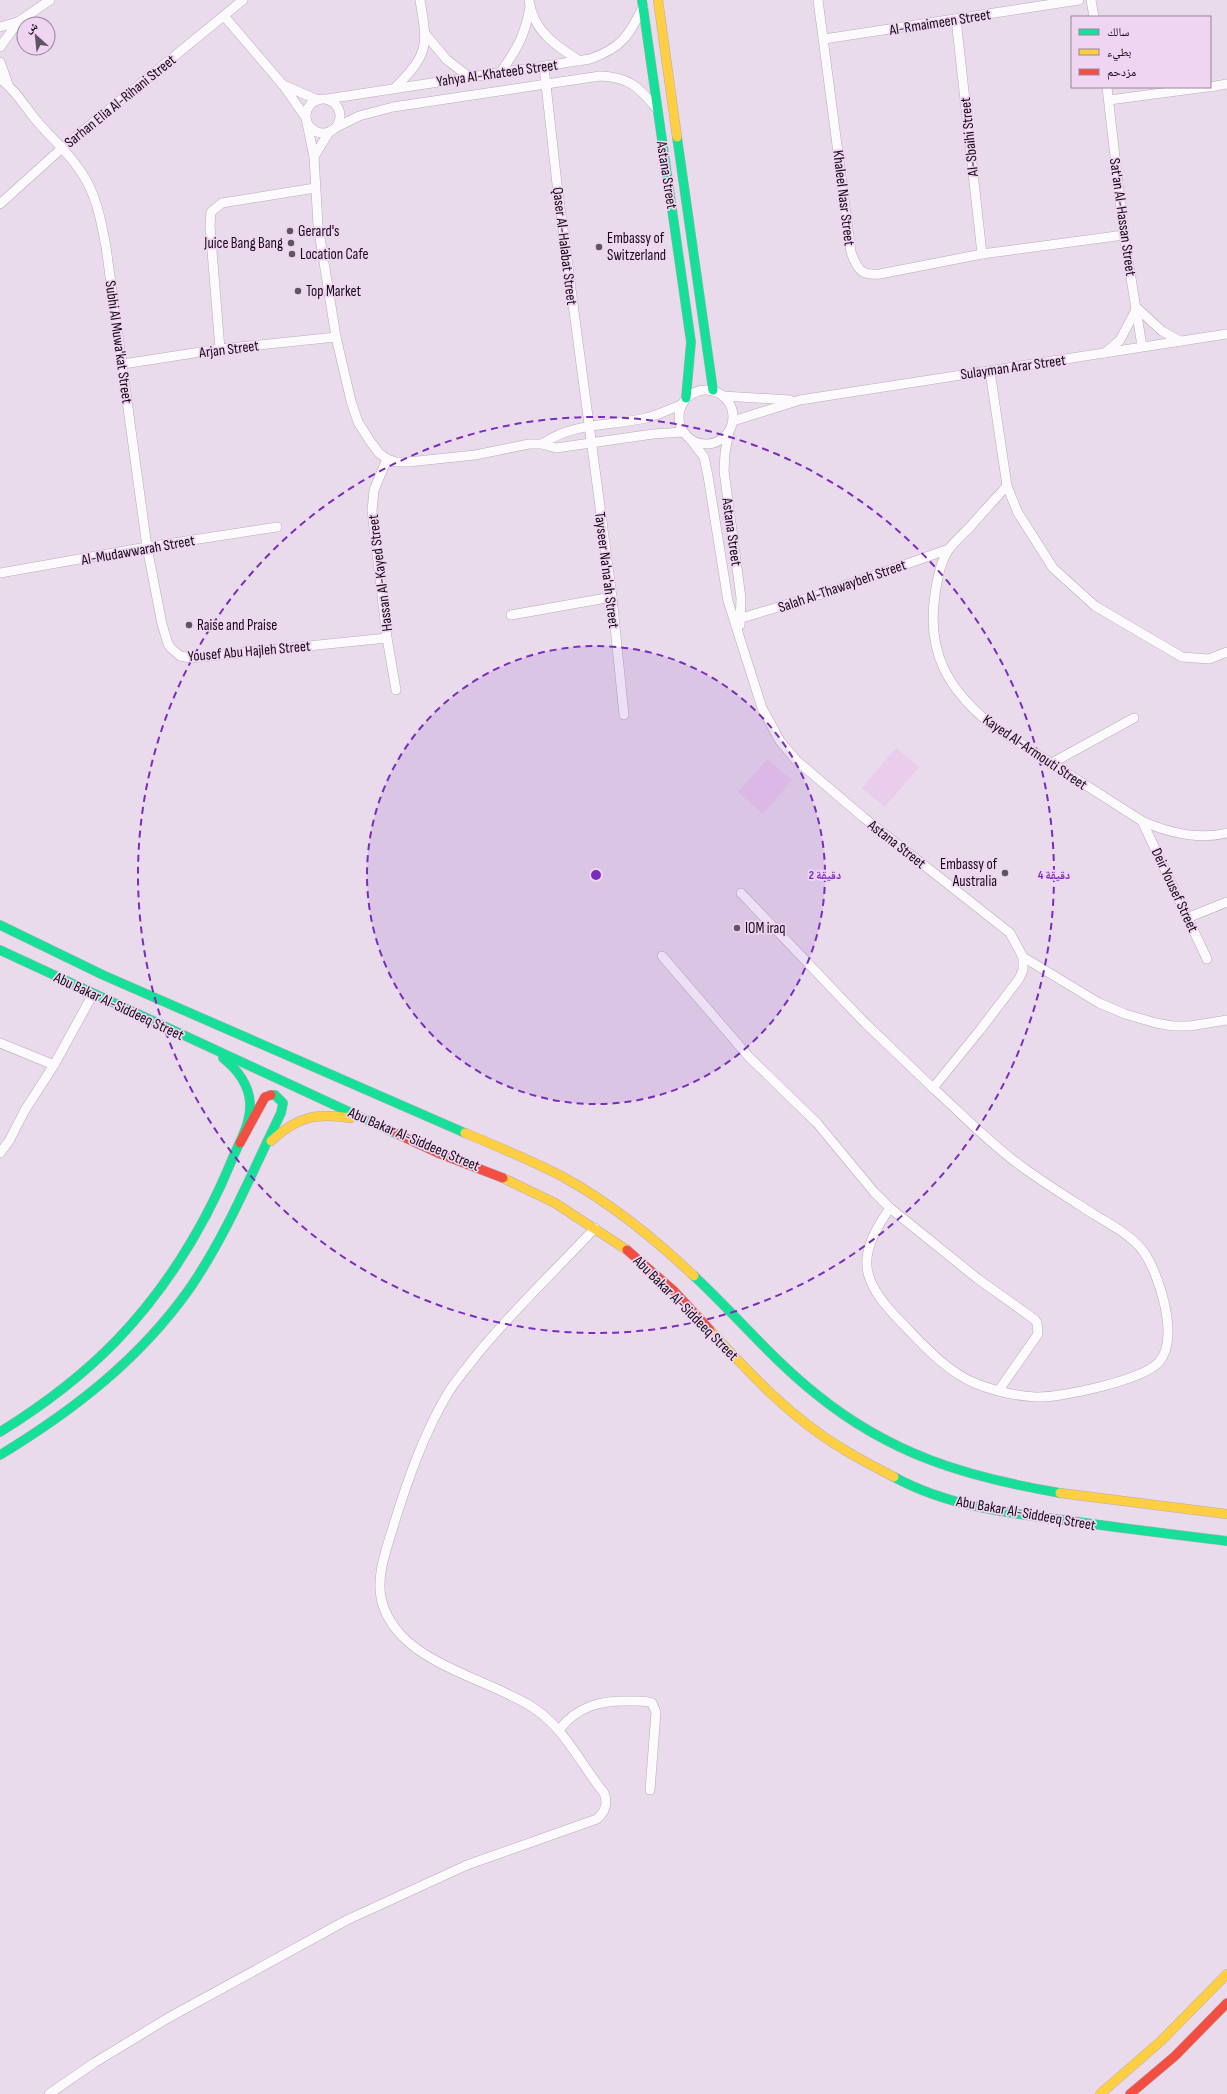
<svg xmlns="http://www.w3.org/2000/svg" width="1227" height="2094" viewBox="0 0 1227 2094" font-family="'Sofia Sans Condensed','Noto Naskh Arabic',sans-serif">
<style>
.green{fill:#eaccec}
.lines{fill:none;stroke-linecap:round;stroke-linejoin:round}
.street-casing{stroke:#b7acb8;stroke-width:10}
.fast-casing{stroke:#b7acb8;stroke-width:10}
.slow-casing{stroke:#b7acb8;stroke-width:10}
.jam-casing{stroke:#b7acb8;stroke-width:10}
.street{stroke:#fcfafc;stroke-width:9}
.fast{stroke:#16e098;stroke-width:9}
.slow{stroke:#ffcf43;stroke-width:9}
.jam{stroke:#f24e42;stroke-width:9}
.ring{fill:none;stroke:#7b2cbf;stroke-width:2;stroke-dasharray:7 5}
.poi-dot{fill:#5f5460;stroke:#efd5f1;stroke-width:1.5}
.labels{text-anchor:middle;stroke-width:3.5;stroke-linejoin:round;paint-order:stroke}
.street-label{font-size:15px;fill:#140b15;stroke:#efd5f1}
.poi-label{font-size:15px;fill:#140b15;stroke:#efd5f1;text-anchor:start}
.centre{fill:#7b2cbf;stroke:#efd5f1;stroke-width:2}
.ring-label{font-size:12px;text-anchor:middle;font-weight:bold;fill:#7b2cbf;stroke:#efd5f1;stroke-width:3.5;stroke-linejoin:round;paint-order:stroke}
</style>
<rect width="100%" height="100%" fill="#e9dbeb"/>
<!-- green -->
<g class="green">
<polygon points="896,748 919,767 885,807 862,788"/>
<polygon points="767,759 792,780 763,814 738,792"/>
</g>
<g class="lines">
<!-- street casing -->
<g class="street-casing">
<g id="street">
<path d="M529,0c4,31 27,46 51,61"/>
<path d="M818,0l33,252c6,17 10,24 29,22l102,-20 142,-19"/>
<polyline points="1091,0 1094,17"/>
<polyline points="224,16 283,85 306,118"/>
<polyline points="956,19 982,254"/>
<polyline points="0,27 18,22 50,0"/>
<polyline points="426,35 447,60 468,76"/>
<polyline points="824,39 1079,0"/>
<polyline points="0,47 18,22"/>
<polyline points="0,62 8,84"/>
<polyline points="544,67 557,184 612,597 624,715"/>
<path d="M501,72c17,-25 23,-35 29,-64"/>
<path d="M0,79c15,10 25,28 36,41 14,17 31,31 43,49 17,23 22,51 27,78l41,300 15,77 6,20 3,4 9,8 11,2 196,-20"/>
<polyline points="283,85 318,100"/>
<polyline points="1107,87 1124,235 1142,346"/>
<polyline points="1210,87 1227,84"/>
<path d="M395,88c34,-35 33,-41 25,-88"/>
<circle cx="323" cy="116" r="17"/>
<path d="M327,99l263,-40c31,-11 39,-23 53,-52"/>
<polyline points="1109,100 1207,87"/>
<polyline points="307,123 314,157 318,225 336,337 351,401 358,422 370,441 379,453 387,459 396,462 408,462 475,455 529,444 542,444 556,448 653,434 683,432"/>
<path d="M335,128l24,-12 34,-9 207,-31c29,1 39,11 57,33"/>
<polyline points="314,157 329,132"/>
<polyline points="0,204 62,148 243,0"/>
<polyline points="220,349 210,226 211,212 222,203 315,188"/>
<polyline points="1105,353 1120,340 1137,308 1162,331 1180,341"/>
<polyline points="123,364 220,349 336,337"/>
<polyline points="990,371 1007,486 1018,513 1053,568 1095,606 1182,657 1209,659 1227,652"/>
<circle cx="706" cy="417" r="27"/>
<polyline points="723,396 790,400"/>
<polyline points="733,421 800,400 1227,334"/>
<polyline points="729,431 725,453 724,471 741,598 740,625"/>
<polyline points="691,440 704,457 708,476 728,601 762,708 780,741 796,760 863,817 1010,933 1023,957 1099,1003 1125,1014 1156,1023 1172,1026 1190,1026 1227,1020"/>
<path d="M542,444c31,-22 69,-18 104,-26 12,-3 24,-9 35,-13"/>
<polyline points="387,459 374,490 372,511 387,638 396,690"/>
<path d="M1007,486c-13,14 -25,27 -37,41 -7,7 -15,14 -21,22 -9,13 -12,30 -14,46 -9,58 14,96 58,131l149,95c27,12 56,19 85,12"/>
<polyline points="0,573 147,547 277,527"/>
<polyline points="511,615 612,597"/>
<polyline points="735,620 825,593 949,549"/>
<polyline points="1050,764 1134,718"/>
<polyline points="1142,821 1207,959"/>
<polyline points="741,893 865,1023 933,1088 980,1030 1019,979 1023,970 1023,957"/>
<polyline points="1187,918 1227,902"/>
<polyline points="662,956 749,1057 817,1123 874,1192 890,1208 978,1279 1034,1319 1037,1323 1038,1334 999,1390"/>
<polyline points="0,1043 54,1065"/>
<polyline points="0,1153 9,1141 25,1110 54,1065 93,994"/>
<path d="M890,1208c-35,50 -30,72 12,115 22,23 45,49 75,61 18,7 40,12 59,13 25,1 107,-17 123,-35 21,-24 0,-89 -16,-111 -12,-16 -32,-26 -48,-36 -25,-16 -51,-32 -74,-49 -32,-23 -59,-52 -88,-78"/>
<path d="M559,1730c18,-24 43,-30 71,-29 7,0 15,-1 22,2l4,9 -6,78"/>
<path d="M49,2094l45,-31 74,-45 179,-98 120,-55 130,-46c9,-8 11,-16 7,-26 -24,-30 -41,-68 -75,-88 -37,-22 -98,-38 -127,-69 -35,-37 -21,-69 -8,-112 14,-45 30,-91 54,-131 8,-13 18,-24 27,-36 37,-46 80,-86 120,-129"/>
</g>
</g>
<!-- fast casing -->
<g class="fast-casing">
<g id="fast">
<polyline points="642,0 691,342 686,398"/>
<polyline points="677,137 713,390"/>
<polyline points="0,925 103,975 465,1133"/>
<polyline points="0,950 397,1134"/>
<path d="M694,1276c41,38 78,83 122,118 75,61 151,83 244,99"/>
<path d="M0,1432c42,-26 82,-56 116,-91 52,-54 90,-117 118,-186 7,-16 17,-33 16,-52 -1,-18 -13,-34 -27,-45"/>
<path d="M0,1455c74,-45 140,-96 190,-167 37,-54 62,-116 91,-175l2,-10 -8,-8h-4"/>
<path d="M894,1477c57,31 121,37 185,45 49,7 99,13 148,19"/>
</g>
</g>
<!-- slow casing -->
<g class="slow-casing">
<g id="slow">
<polyline points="658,0 677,137"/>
<path d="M465,1133c34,14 68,28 100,45 47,26 90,61 129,98"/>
<path d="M271,1141c27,-25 45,-28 80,-23"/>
<polyline points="503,1178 555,1203 627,1250"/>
<path d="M710,1330c39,43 82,89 133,119 16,10 34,19 51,28"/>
<polyline points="1060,1493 1227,1514"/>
<polyline points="1100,2094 1161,2041 1227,1974"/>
</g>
</g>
<!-- jam casing -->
<g class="jam-casing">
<g id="jam">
<polyline points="397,1134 438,1153 503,1178"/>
<polyline points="240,1143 265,1097 271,1095"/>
<polyline points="627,1250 674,1291 710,1330"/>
<polyline points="1130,2094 1175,2056 1227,2003"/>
</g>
</g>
<!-- street -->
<use href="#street" class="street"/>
<!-- fast -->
<use href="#fast" class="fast"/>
<!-- slow -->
<use href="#slow" class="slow"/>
<!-- jam -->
<use href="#jam" class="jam"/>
</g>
<!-- distance rings -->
<circle cx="596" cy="875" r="229" fill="#7b2cbf" fill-opacity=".12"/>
<g class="ring">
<circle cx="596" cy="875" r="229"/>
<circle cx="596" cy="875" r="458"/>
</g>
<!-- markers -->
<g class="poi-dot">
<circle cx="290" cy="231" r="4"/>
<circle cx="291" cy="243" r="4"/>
<circle cx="599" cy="247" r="4"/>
<circle cx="292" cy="254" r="4"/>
<circle cx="298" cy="291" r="4"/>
<circle cx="189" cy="625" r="4"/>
<circle cx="1005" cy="873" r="4"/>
<circle cx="737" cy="928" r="4"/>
</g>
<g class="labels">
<!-- street labels -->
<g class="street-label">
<text transform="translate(940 22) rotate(-9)" y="5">Al-Rmaimeen Street</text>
<text transform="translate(497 73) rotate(-8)" y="5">Yahya Al-Khateeb Street</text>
<text transform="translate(120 101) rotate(-39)" y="5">Sarhan Elia Al-Rihani Street</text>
<text transform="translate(969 137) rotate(-96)" y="5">Al-Sbaihi Street</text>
<text transform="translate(667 175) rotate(81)" y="5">Astana Street</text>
<text transform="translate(844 198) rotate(83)" y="5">Khaleel Nasr Street</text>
<text transform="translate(1123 217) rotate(82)" y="5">Sat'an Al-Hassan Street</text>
<text transform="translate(565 246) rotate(83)" y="5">Qaser Al-Halabat Street</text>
<text transform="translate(119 342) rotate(82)" y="5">Subhi Al Muwa'kat Street</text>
<text transform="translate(229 349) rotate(-7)" y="5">Arjan Street</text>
<text transform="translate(1013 367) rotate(-8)" y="5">Sulayman Arar Street</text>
<text transform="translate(732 532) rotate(82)" y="5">Astana Street</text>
<text transform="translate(138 550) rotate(-10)" y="5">Al-Mudawwarah Street</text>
<text transform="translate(607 570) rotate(83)" y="5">Tayseer Na'na'ah Street</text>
<text transform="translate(380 573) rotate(-97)" y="5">Hassan Al-Kayed Street</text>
<text transform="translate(842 586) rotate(-19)" y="5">Salah Al-Thawaybeh Street</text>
<text transform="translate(249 651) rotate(-5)" y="5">Yousef Abu Hajleh Street</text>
<text transform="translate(1035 752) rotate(34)" y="5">Kayed Al-Armouti Street</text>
<text transform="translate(897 844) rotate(38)" y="5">Astana Street</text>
<text transform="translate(1175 890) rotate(65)" y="5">Deir Yousef Street</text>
<text transform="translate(119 1006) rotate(25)" y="5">Abu Bakar Al-Siddeeq Street</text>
<text transform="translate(414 1139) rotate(23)" y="5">Abu Bakar Al-Siddeeq Street</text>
<text transform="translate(686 1308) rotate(45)" y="5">Abu Bakar Al-Siddeeq Street</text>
<text transform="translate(1026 1513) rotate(10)" y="5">Abu Bakar Al-Siddeeq Street</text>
</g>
<!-- poi labels -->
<g class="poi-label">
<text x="298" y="236">Gerard's</text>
<text x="607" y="243">Embassy of<tspan x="607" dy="17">Switzerland</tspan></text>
<text x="283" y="248" text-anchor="end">Juice Bang Bang</text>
<text x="300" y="259">Location Cafe</text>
<text x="306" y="296">Top Market</text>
<text x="197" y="630">Raise and Praise</text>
<text x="997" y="869" text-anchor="end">Embassy of<tspan x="997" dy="17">Australia</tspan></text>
<text x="745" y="933">IOM iraq</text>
</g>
</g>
<circle cx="596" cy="875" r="6" class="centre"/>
<g class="ring-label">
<text x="825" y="879">2 دقيقة</text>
<text x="1054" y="879">4 دقيقة</text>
</g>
<!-- legend -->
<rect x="1071" y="16" width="140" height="72" fill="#efd5f1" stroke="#978499"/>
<rect x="1079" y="29" width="20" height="6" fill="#16e098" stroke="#978499"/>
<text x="1107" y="36" font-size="12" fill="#140b15">سالك</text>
<rect x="1079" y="49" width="20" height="6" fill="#ffcf43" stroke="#978499"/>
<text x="1107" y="56" font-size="12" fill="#140b15">بطيء</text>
<rect x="1079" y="69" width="20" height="6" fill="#f24e42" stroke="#978499"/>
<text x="1107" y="76" font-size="12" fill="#140b15">مزدحم</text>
<!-- north arrow -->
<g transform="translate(36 36) rotate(333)"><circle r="19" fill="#efd5f1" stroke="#978499"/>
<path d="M0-3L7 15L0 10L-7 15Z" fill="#5f5460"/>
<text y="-6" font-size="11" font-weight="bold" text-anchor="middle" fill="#140b15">ش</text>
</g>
</svg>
